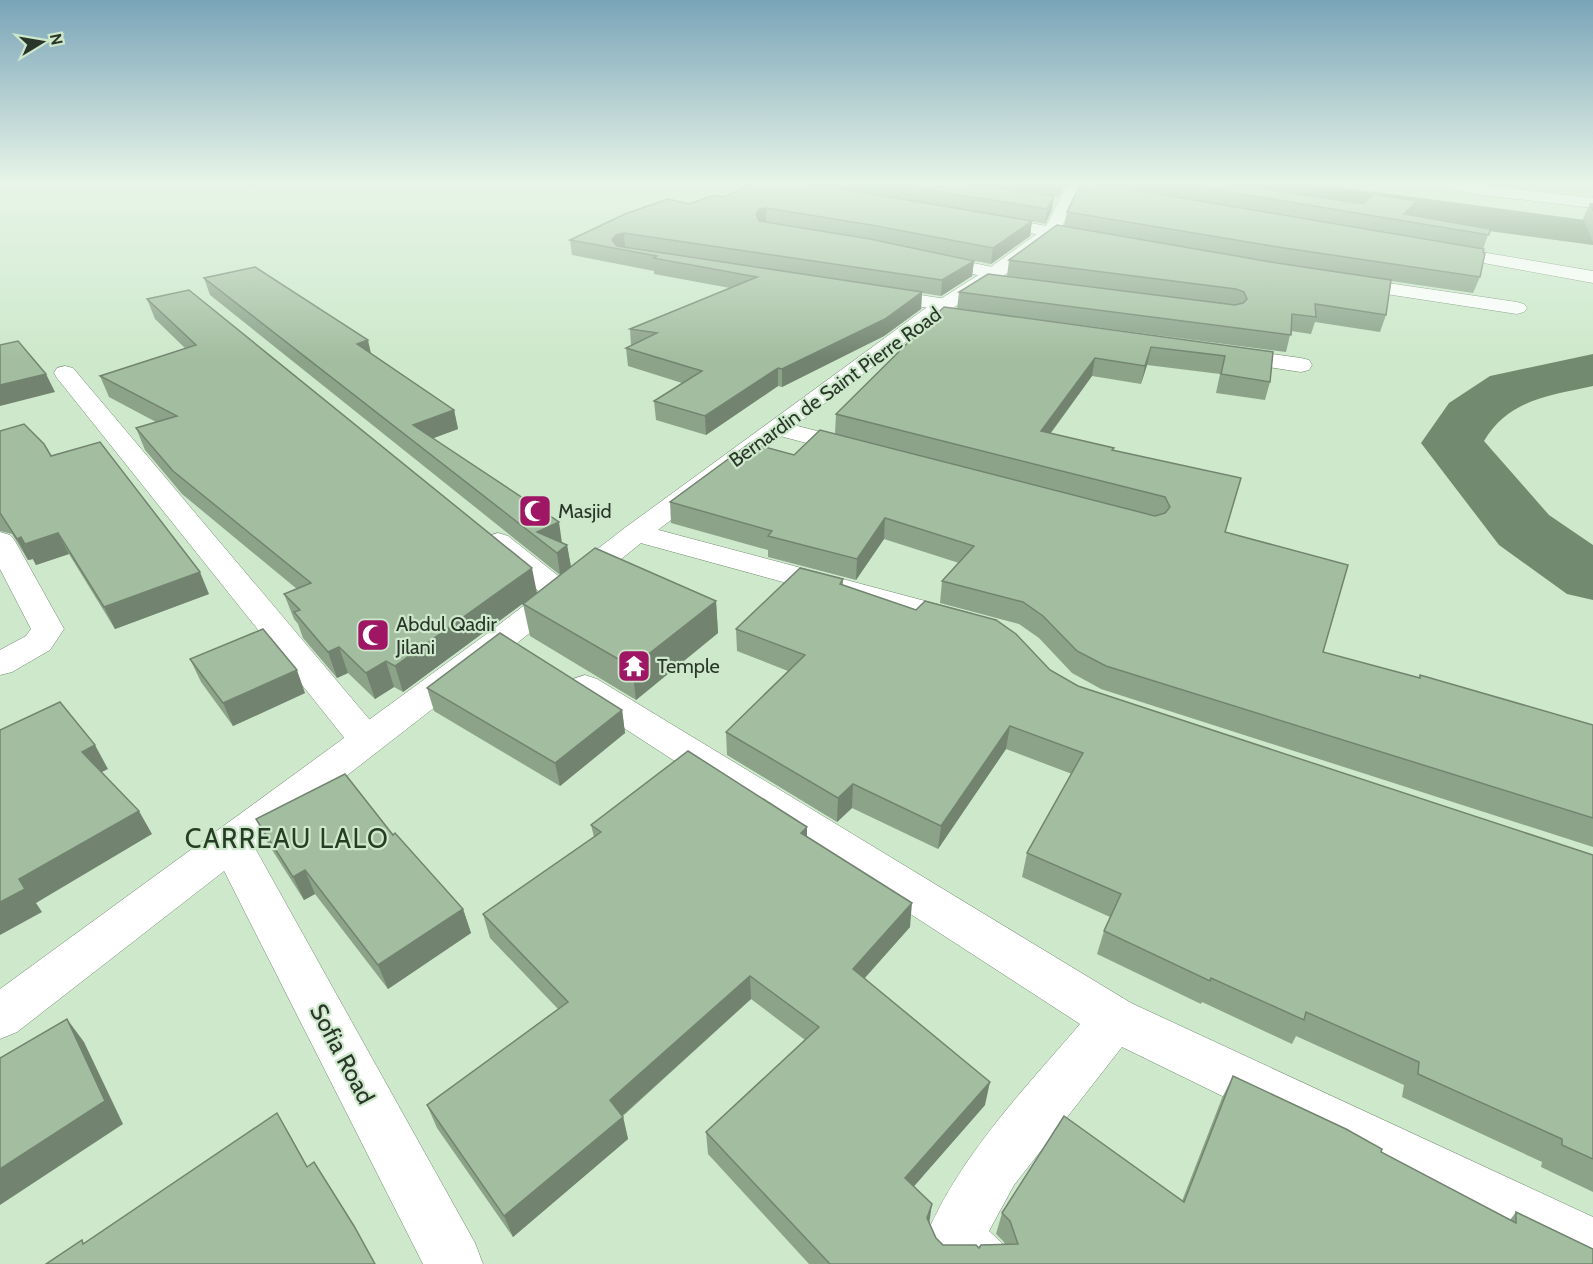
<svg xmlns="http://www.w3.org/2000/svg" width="1593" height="1264" viewBox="0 0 1593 1264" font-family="Cabin,sans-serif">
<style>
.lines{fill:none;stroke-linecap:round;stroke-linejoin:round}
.river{fill:#728b70;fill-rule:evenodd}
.minor-casing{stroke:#718a6f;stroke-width:1}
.secondary-casing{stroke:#718a6f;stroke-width:1}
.minor{fill:#fff;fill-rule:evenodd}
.secondary{fill:#fff;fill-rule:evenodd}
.wall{fill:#8ca38a}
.shaded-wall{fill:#728470}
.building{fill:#a3bda0;stroke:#728470;stroke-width:1.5}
.labels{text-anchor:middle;stroke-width:4.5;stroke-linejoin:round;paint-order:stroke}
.street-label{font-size:20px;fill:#2b362a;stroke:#cde8cb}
.poi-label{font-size:20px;fill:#2b362a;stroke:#cde8cb;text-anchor:start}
.near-street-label{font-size:24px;fill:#2b362a;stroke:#cde8cb}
.near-quarter-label{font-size:27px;letter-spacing:1.5px;fill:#263c24;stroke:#cde8cb}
</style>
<rect width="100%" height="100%" fill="#cde8cb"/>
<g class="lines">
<!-- river -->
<g class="river">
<polygon points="1223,181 1293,181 1593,221 1593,245 1347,212 1252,196 1228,189"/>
<path d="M1593,354v32c-44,10 -84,13 -109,55l65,74 44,30v55l-26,-6 -68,-49 -78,-102 28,-40 41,-27z"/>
</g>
<!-- minor casing -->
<g class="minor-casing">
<g id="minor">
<polygon points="1453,181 1467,181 1466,183 1593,198 1593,208 1467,193 1452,189 1449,186"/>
<polygon points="986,215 1086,233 1092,234 1095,238 1092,242 1086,243 980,224 978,220 980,216"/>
<polygon points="1440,245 1593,271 1593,283 1434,254 1431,250 1434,246"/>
<polygon points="930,254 1002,269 1004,273 1002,277 995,279 924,263 921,259 924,255"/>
<polygon points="1347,277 1517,302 1524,304 1527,308 1524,312 1517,314 1340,287 1337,283 1340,279"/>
<polygon points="876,288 946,299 953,301 956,305 953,309 946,311 869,298 866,294 869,290"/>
<polygon points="1229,348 1301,358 1309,360 1312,365 1309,370 1301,372 1221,360 1218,355 1221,350"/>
<polygon points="65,366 73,368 380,732 386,741 380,750 367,754 354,750 57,378 54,373 57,368"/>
<polygon points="778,421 864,443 868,448 864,453 855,456 769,433 766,428 769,423"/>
<polygon points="636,524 974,614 978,621 974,628 962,631 626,539 621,533 626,527"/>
<polygon points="0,532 10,535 15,541 64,629 50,650 12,672 0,675 0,650 26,636 31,629 0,569"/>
<polygon points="498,533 508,536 571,586 576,593 571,600 560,602 549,600 488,548 483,542 488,536"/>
<path d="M585,675l12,4 534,324 462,214v47h-27l-444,-217 -108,138 -25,46 13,12 8,21h-70l-6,-6 -9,-20c35,-83 98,-147 155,-214l-507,-329 -6,-8 6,-8z"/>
<polygon points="231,827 246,832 475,1243 483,1264 423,1264 210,843 216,832"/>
</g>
</g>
<!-- secondary casing -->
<g class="secondary-casing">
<polygon id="secondary" points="1073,181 1089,181 1080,189 1058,235 1002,277 937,318 646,539 516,644 17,1032 0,1039 0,989 492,630 626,527 923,310 988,269 1045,228 1066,187"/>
</g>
<!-- minor -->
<use href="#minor" class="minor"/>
<!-- secondary -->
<use href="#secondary" class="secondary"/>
</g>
<!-- wall -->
<g class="wall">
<polygon points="758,181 1070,181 1064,186 1058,197 1044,195 1054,196 1052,210 1045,224 1032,221 1030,236 991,264 955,257 974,261 972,276 941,296 922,293 921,309 884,336 782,387 778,386 706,435 656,420 654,401 682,383 628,366 626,348 631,346 630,329 730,288 654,274 654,271 572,255 570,240 689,204 724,197"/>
<polygon points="1090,181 1212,181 1490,229 1483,249 1480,277 1473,293 1391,281 1386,315 1380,332 1315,322 1311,334 1291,331 1286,352 980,312 1273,352 1270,382 1265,400 1216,393 1220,374 1147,365 1141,384 1092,376 1051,433 1113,450 1225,532 1323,652 1419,678 1420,675 1593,725 1593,847 1101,689 1072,673 1039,638 1019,624 940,603 942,581 959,563 884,539 856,580 768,557 768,550 671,523 670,502 794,455 835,433 836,414 957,309 959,292 1007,276 1009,260 1064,227 1067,212 1090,182"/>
<polygon points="1593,203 1593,242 1583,218 1590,204 1592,204"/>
<polygon points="204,278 371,353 454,410 458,429 433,438 562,543 567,545 571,567 560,575 210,295"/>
<polygon points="147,299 537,593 403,692 394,687 375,699 348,673 337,678 303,638 298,624 294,619 284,594 297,589 182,494 145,450 136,428 156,422 109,397 100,376 186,349 155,319"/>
<polygon points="0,431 51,456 209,594 115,629 69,554 36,565 33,559 28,560 12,534 0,531"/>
<polygon points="843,579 843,585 1050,670 1078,686 1593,855 1593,1192 1541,1167 1542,1162 1402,1097 1404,1085 1296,1036 1292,1044 1202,1002 1201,1004 1097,954 1104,931 1110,917 1022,877 1027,853 1072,774 1006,749 938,849 852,808 837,822 727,755 726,732 788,671 737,651 736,629"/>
<polygon points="716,601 718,633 636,700 530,636 523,604"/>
<polygon points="190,659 305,693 233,726 201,682"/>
<polygon points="427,688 622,710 625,733 560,786 434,711"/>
<polygon points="256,819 393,835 463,909 471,933 388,989 315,894 304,900 267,842"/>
<polygon points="591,825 807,837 910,927 865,978 985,1105 914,1186 936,1238 943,1245 979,1248 1005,1245 1004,1242 996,1234 1002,1213 1182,1201 1222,1098 1233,1076 1510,1220 1516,1212 1593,1264 809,1264 708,1154 706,1132 805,1040 751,999 623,1116 628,1139 513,1237 437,1128 427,1105 558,1009 490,938 483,914 594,837"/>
</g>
<!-- shaded-wall -->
<g class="shaded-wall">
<polygon points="1062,181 1070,181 1064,186 1058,197"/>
<polygon points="1054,196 1052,210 1045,224 1047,209"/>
<polygon points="1417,201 1412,216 1404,214"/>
<polygon points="766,208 766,223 760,224 756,214 759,209"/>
<polygon points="1032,221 1030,236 991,264 993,248"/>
<polygon points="624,233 625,248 619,249 612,240 616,235"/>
<polygon points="974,261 972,276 941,296 942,280"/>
<polygon points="922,292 921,309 884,336 782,387 782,369"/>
<polygon points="368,340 372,358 357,344"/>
<polygon points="1151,347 1147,365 1141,384 1145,366"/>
<polygon points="1095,358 1092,376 1038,450 1041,431"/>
<polygon points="778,368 778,386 706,435 705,416"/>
<polygon points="46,374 55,392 0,406 0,385"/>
<polygon points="454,410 458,429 418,444 413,425"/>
<polygon points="885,518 884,539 856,580 857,559"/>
<polygon points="559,522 562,543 537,532"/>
<polygon points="58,533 69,554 36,565 25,544"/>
<polygon points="21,537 33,559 28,560 17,539"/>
<polygon points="567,545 571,567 560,575 557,553"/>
<polygon points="532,568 537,593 403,692 395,666"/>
<polygon points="200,572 209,594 115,629 104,607"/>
<polygon points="716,601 718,633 636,700 632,667"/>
<polygon points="339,647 348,673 337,678 328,652"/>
<polygon points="386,661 394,687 375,699 366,673"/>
<polygon points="297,670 305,693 233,726 223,703"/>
<polygon points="622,710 625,733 560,786 555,763"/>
<polygon points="1010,726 1006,749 938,849 941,826"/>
<polygon points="95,745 108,769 96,775 82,752"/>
<polygon points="853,784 852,808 837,822 838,798"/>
<polygon points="139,811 152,834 36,903 42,912 0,935 0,902 19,879"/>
<polygon points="807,827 807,850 801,833"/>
<polygon points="305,870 315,894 304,900 293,877"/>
<polygon points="912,903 910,927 852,992 853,969"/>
<polygon points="463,909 471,933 388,989 378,965"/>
<polygon points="750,976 751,999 614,1123 610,1100"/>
<polygon points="67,1019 84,1042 123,1124 0,1205 0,1169"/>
<polygon points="990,1082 985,1105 902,1200 905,1178"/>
<polygon points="277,1113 290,1135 320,1189 307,1167"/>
<polygon points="623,1117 628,1139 513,1237 504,1216"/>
<polygon points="932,1204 929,1225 927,1218"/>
</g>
<!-- building -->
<g class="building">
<polygon points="758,181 806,181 808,183 1032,221 993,248 871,225 766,208 759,209 756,214 759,221 870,239 974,261 942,280 624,233 616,235 612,240 617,246 922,292 885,319 782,369 778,368 705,416 654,401 702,371 626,348 657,333 630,329 757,277 653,258 657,256 570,240 625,214 668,199 689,204 714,195 724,197"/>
<polygon points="873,181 949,181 1054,196 1047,209"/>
<polygon points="1043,181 1062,181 1060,183"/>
<polygon points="1082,181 1484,249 1483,252 1485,253 1480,277 1278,247 1067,212"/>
<polygon points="1162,181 1212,181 1356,203 1364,203 1374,194 1417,201 1404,214 1490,229 1489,235"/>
<polygon points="1590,204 1593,204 1593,211"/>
<polygon points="1057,225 1277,263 1391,280 1386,315 1315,304 1316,317 1292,314 1291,335 959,292 988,274 1235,305 1243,303 1247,299 1244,292 1236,289 1009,260"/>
<polygon points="255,267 368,340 357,344 454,410 413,425 559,522 537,532 567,545 557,553 204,278"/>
<polygon points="189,290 532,568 395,666 386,661 366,673 339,647 328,652 294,612 300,610 284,594 311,583 173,471 136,428 177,416 100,376 196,345 147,299"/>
<polygon points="944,307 1273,352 1270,382 1221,374 1225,356 1151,347 1145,366 1095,358 1041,431 1114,448 1112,450 1241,478 1225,532 1348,565 1323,652 1420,678 1420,675 1593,725 1593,818 1106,666 1077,651 1043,616 1023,602 942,581 974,546 885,518 857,559 768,536 772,531 670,502 750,443 794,455 820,430 1155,516 1165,513 1170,507 1165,497 836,414"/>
<polygon points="18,341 46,374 0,385 0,345"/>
<polygon points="24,424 44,444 51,456 100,442 200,572 104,607 58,533 25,544 21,537 17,539 0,513 0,431"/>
<polygon points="595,548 716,601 632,667 523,604"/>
<polygon points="800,568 843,579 840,584 916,610 925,601 996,620 1016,634 1050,670 1078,686 1593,855 1593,1159 1562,1145 1562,1139 1418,1074 1419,1062 1306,1012 1304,1020 1211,978 1210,981 1104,931 1121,894 1027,853 1083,753 1010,726 941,826 853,784 838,798 726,732 805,655 736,629"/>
<polygon points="263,629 297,670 223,703 190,659"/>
<polygon points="500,633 622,710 555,763 427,688"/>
<polygon points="60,702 95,745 82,752 139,811 19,879 25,889 0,902 0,730"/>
<polygon points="688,751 807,827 801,833 912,903 853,969 990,1082 905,1178 932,1204 927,1218 936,1238 943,1245 976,1245 979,1248 981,1245 1018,1244 1010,1221 1002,1213 1064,1116 1184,1202 1233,1076 1346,1129 1382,1149 1381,1152 1516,1223 1516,1212 1593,1249 1593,1264 830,1264 706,1132 819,1027 750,976 610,1100 623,1117 504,1216 427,1105 568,1002 483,914 601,832 591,825"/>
<polygon points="345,774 393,835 395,833 463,909 378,965 305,870 293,877 256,819"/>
<polygon points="67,1019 105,1101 0,1169 0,1058"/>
<polygon points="277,1113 307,1167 314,1162 354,1226 375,1264 46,1264 82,1240 83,1244"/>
</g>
<!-- sky -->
<linearGradient id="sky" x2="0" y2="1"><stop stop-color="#79a4b8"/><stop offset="0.51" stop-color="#e8f5e8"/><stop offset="1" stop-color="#e8f5e8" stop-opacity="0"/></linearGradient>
<rect width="1593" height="358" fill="url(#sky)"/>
<!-- icons -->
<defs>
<g id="mosque-square" transform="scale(1.725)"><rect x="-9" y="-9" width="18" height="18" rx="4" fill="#9e1664" stroke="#cde8cb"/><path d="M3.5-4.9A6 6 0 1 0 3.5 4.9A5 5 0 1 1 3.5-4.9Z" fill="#fff"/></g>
<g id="temple-square" transform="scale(1.725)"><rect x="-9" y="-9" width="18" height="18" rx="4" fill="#9e1664" stroke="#cde8cb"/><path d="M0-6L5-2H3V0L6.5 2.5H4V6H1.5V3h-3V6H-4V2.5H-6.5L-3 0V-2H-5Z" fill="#fff"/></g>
</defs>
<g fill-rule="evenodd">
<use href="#mosque-square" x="535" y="511"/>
<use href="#mosque-square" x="373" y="635"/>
<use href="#temple-square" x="634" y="666"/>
</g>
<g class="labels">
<!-- street labels -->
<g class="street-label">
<text transform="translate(835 387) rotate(-36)" y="7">Bernardin de Saint Pierre Road</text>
</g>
<!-- poi labels -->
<g class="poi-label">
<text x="558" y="518">Masjid</text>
<text x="396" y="631">Abdul Qadir<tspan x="396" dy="23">Jilani</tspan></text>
<text x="657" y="673">Temple</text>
</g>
<!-- near-street labels -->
<g class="near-street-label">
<text transform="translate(342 1054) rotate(62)" y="8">Sofia Road</text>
</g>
<!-- near-quarter labels -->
<g class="near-quarter-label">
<text x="287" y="848">CARREAU LALO</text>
</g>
</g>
<!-- north arrow -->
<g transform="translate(42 42) rotate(79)" stroke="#cde8cb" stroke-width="4.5" paint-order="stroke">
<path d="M0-4.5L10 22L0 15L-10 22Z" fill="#2b362a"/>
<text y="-9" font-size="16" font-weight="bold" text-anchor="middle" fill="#2b362a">N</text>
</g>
</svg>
